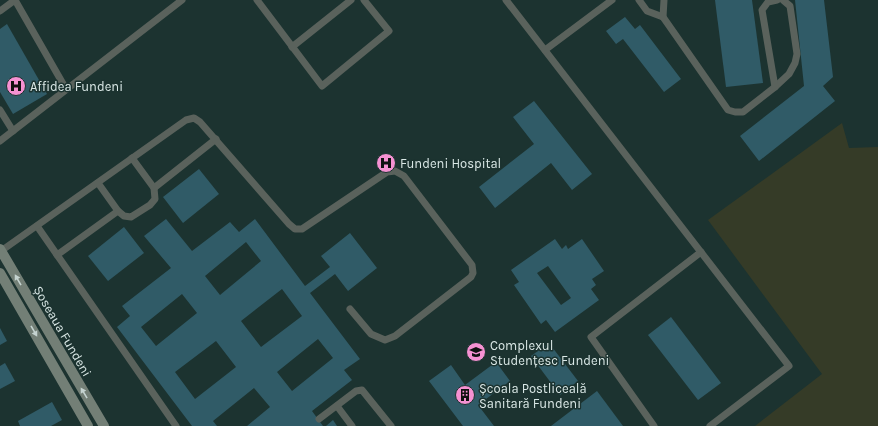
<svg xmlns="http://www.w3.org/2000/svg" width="878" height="426" viewBox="0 0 878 426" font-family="Karla,sans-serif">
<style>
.green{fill:#353b27}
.building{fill:#305b67;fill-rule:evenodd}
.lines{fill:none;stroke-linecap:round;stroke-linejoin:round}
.service{stroke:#5a625c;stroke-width:7}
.secondary{stroke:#737f76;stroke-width:10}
.oneway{fill:#c5d3d0}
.labels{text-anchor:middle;stroke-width:3;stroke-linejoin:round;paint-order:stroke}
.poi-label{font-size:13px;fill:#dae8e6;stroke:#1c3330;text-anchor:start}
.street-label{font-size:13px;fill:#dae8e6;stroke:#1c3330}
</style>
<rect width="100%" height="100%" fill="#1c3330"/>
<!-- green -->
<polygon class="green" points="842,123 849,148 878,147 878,426 755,426 822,374 708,220"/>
<!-- building -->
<g class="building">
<polygon points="715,0 752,0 763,83 726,87"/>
<polygon points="795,0 824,0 833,77 823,86 835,101 759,161 740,136 804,86"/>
<polygon points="625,17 635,29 640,25 681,79 664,92 623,39 616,44 606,31"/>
<polygon points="7,24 47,94 13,114 0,92 0,29"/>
<polygon points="534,101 592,174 572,190 551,163 495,208 479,187 534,144 513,117"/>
<polygon points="199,169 219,194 183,223 163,197"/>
<path d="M166,219l26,32 38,-29 9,10 16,-13 50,67 25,-19 -9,-11 29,-23 27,35 -29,23 -13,-17 -25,19 50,66 -16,11 8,10 -40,31 11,15h-76l23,-19 -16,-19 -41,33 4,5h-25l-75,-99 13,-11 -8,-10 49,-38 -27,-32zM246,242l15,19 -41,34 -15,-19zM282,289l20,27 -41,31 -20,-26zM182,294l15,19 -41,33 -15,-19zM318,339l15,19 -41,33 -15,-19zM216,341l20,26 -41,32 -20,-27z"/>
<polygon points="124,227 144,253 108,281 88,256"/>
<path d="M555,239l7,10 4,-4 2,4 14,-10 22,32 -12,8 4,6 -5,4 8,11 -44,32 -9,-12 -5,4 -27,-39 5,-3 -8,-12zM548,266l23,32 -10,7 -24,-32z"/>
<polygon points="671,317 721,383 698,400 648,335"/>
<polygon points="0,328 7,341 0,345"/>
<polygon points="549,343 578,381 560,395 531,356"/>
<polygon points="496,362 510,381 478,405 494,426 463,426 429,381 451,365 465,385"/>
<polygon points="5,363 15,381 0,389 0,366"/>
<polygon points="597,391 623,426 551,426"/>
<polygon points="52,402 62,420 51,426 20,426 18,421"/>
<polygon points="333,420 337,426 326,426"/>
</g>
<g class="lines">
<!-- service -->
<g class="service">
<polyline points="257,0 322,86 389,31 364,0"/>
<polyline points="506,0 789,366 710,426"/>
<polyline points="639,0 647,11 663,17"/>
<polyline points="664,0 663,17 728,110 735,112 743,112 775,87 789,74 795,63 797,54 790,6 783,0"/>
<polyline points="0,11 15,0 66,89"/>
<polyline points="292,47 351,0"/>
<polyline points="545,50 612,0"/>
<polyline points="775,87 762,10 768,2 777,0"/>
<polyline points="0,110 13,131"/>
<polyline points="0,141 182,0"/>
<polyline points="98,183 118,211 124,216 131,217 150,205 155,199 154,188 132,158"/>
<polyline points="154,188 216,139"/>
<polyline points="37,226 176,426"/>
<polyline points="1,251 186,120 194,118 200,122 289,224 295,229 302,229 387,172 395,171 404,176 472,265 473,273 471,277 395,336 385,340 371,334 350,309"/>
<polyline points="57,255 118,211"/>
<polyline points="337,406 352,426"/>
<polyline points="319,419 356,391 362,390 391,426"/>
<polyline points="654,426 591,337 701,252"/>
</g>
<!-- secondary -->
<g class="secondary">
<polyline points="0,249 104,426"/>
<polyline points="0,273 88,426"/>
</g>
</g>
<!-- one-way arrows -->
<defs><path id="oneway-solid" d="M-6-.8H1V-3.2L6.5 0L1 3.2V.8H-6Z"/></defs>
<g class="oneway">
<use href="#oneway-solid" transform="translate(18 280) rotate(-120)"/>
<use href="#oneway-solid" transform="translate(34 331) rotate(60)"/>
<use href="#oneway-solid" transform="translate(84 393) rotate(-121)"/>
</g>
<!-- icons -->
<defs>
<g id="hospital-disc" transform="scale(1)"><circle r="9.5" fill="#f591d2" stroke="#1c3330"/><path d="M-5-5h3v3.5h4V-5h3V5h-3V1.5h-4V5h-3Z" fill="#111"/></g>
<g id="university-disc" transform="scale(1)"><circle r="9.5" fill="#f591d2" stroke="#1c3330"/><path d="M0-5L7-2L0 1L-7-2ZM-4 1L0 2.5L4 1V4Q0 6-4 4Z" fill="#111"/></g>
<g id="building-disc" transform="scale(1)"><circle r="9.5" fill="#f591d2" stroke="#1c3330"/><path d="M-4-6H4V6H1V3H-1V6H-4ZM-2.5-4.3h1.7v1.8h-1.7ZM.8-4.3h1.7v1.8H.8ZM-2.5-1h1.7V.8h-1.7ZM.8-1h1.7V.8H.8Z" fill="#111"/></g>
</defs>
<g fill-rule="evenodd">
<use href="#hospital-disc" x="16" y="86"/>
<use href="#hospital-disc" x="386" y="163"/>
<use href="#university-disc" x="476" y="352"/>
<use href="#building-disc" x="465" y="395"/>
</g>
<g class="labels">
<!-- poi labels -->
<g class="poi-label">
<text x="30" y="91">Affidea Fundeni</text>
<text x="400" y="168">Fundeni Hospital</text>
<text x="490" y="350">Complexul<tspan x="490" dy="15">Studențesc Fundeni</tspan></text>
<text x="479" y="393">Școala Postliceală<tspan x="479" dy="15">Sanitară Fundeni</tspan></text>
</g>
<!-- street labels -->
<g class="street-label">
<text transform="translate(63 331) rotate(60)" y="5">Șoseaua Fundeni</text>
</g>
</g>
</svg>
